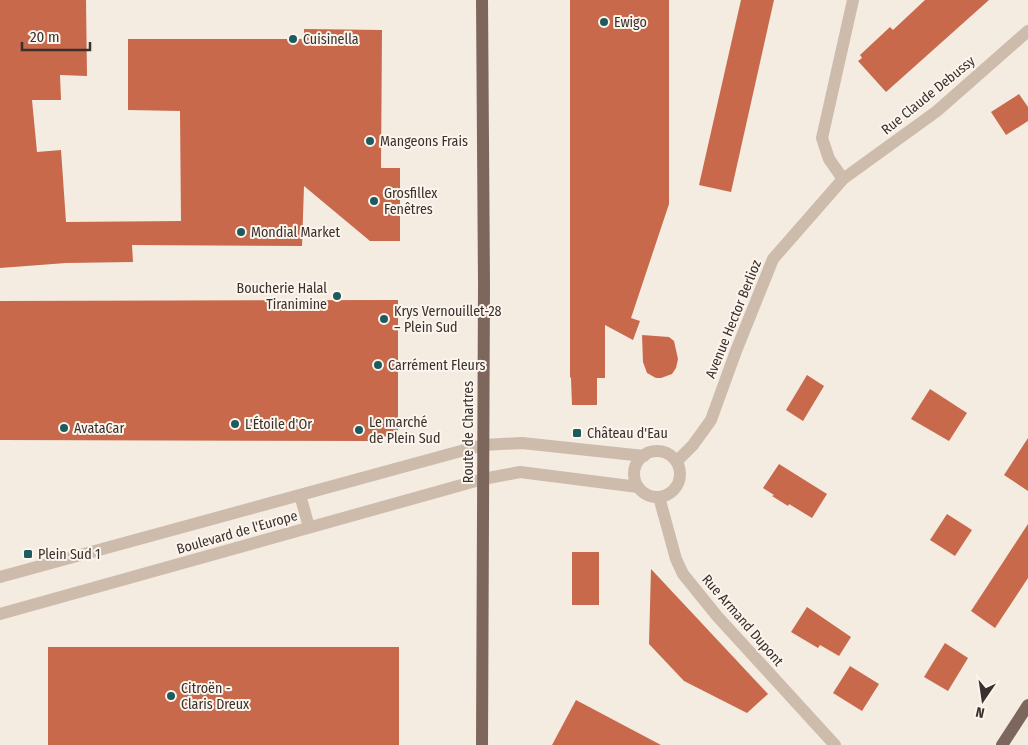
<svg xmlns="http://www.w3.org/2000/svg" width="1028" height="745" viewBox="0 0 1028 745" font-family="'Fira Sans Condensed',sans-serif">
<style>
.building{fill:#c8694b}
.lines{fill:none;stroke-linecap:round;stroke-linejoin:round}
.minor{stroke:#cdbbac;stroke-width:12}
.major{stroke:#7d675c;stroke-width:12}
.poi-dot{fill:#1f5a5e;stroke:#fbf5ee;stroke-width:2}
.labels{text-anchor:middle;stroke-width:4;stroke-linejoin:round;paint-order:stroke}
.poi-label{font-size:14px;fill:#3b302b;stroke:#fbf5ee;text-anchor:start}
.street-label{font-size:14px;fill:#3b302b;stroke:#fbf5ee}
</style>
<rect width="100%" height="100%" fill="#f4ebe1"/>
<!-- building -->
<g class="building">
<polygon points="0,0 86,0 87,76 60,75 61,100 32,100 37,152 61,150 66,222 181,221 180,111 128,110 128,39 304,39 304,29 382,30 381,168 400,168 400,241 370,241 304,186 302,246 132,245 133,262 66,263 0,268"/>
<polygon points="570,0 669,0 669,204 631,318 640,321 633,340 605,325 605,378 597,378 597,405 572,405 571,378 570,377"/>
<polygon points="741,0 774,0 731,192 699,185"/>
<polygon points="925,0 989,0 886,92 858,61 862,58 860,55 890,27 893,30"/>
<polygon points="1019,94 1028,107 1028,121 1006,135 991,112"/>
<polygon points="398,300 398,433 369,441 0,440 0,301"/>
<polygon points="642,335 669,337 674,341 678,359 676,368 672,374 661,378 656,378 647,373 643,362"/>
<polygon points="807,375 824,386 803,421 786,410"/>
<polygon points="930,389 967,413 949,441 911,419"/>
<polygon points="1028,438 1028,491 1004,475"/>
<polygon points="779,464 827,494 812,518 789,504 788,506 772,496 774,495 763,488"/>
<polygon points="947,514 972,530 955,556 930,540"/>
<polygon points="1028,524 1028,578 995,628 971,611"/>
<rect x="572" y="552" width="27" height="53"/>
<polygon points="651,569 768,694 747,713 684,681 649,644"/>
<polygon points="807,607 851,637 839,656 820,645 818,648 791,632"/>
<polygon points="945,643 968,658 948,691 924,677"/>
<rect x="48" y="647" width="351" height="98"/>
<polygon points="850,666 879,684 862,711 833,693"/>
<polygon points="576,700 661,745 552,745"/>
</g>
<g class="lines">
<!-- minor -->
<g class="minor">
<polyline points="843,179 829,159 822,138 853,0"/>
<circle cx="657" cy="474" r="23"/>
<polyline points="677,461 693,445 711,420 736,351 773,259 843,179 937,111 1028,31"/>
<polyline points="300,495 309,527"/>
<polyline points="659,497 676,559 683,574 717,616 835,745"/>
<polyline points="0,577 483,445 522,443 644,456"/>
<polyline points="0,614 483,479 520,472 638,487"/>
</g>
<!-- major -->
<g class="major">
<polyline points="482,745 484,285 482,0"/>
<polyline points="1002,745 1028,705"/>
</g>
</g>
<!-- markers -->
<g class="poi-dot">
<circle cx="604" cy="22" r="5"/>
<circle cx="293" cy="39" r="5"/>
<circle cx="370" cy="141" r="5"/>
<circle cx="374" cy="201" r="5"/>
<circle cx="241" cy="232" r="5"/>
<circle cx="337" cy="296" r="5"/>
<circle cx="384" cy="319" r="5"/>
<circle cx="378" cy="365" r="5"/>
<circle cx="235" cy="424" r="5"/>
<circle cx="64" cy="428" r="5"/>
<circle cx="359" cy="430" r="5"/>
<rect x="572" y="428" width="10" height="10" rx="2.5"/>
<rect x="23" y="549" width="10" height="10" rx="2.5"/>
<circle cx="171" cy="696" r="5"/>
</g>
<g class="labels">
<!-- poi labels -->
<g class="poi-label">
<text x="614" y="27">Ewigo</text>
<text x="303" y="44">Cuisinella</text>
<text x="380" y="146">Mangeons Frais</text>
<text x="384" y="198">Grosfillex<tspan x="384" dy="16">Fenêtres</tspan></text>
<text x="251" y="237">Mondial Market</text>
<text x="327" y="293" text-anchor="end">Boucherie Halal<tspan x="327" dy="16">Tiranimine</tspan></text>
<text x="394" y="316">Krys Vernouillet-28<tspan x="394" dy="16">– Plein Sud</tspan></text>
<text x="388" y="370">Carrément Fleurs</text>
<text x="369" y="427">Le marché<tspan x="369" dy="16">de Plein Sud</tspan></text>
<text x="245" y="429">L'Étoile d'Or</text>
<text x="74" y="433">AvataCar</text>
<text x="587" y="438">Château d'Eau</text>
<text x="38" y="559">Plein Sud 1</text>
<text x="181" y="693">Citroën -<tspan x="181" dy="16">Claris Dreux</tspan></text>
</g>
<!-- street labels -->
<g class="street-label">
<text transform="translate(928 95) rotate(-39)" y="5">Rue Claude Debussy</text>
<text transform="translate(733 319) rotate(-68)" y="5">Avenue Hector Berlioz</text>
<text transform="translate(468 432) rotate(-90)" y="5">Route de Chartres</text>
<text transform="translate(237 532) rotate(-16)" y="5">Boulevard de l'Europe</text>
<text transform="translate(743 620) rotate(49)" y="5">Rue Armand Dupont</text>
</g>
</g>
<!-- north arrow -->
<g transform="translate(983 700) rotate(193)" stroke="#fbf5ee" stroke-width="4" paint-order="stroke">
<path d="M0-4L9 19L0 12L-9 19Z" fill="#3b302b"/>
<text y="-8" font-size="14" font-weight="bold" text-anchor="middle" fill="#3b302b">N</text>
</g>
<!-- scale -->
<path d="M22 42v8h68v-8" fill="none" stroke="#3b302b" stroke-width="2.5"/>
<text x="30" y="42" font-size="15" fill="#3b302b" stroke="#fbf5ee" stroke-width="4" paint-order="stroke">20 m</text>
</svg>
